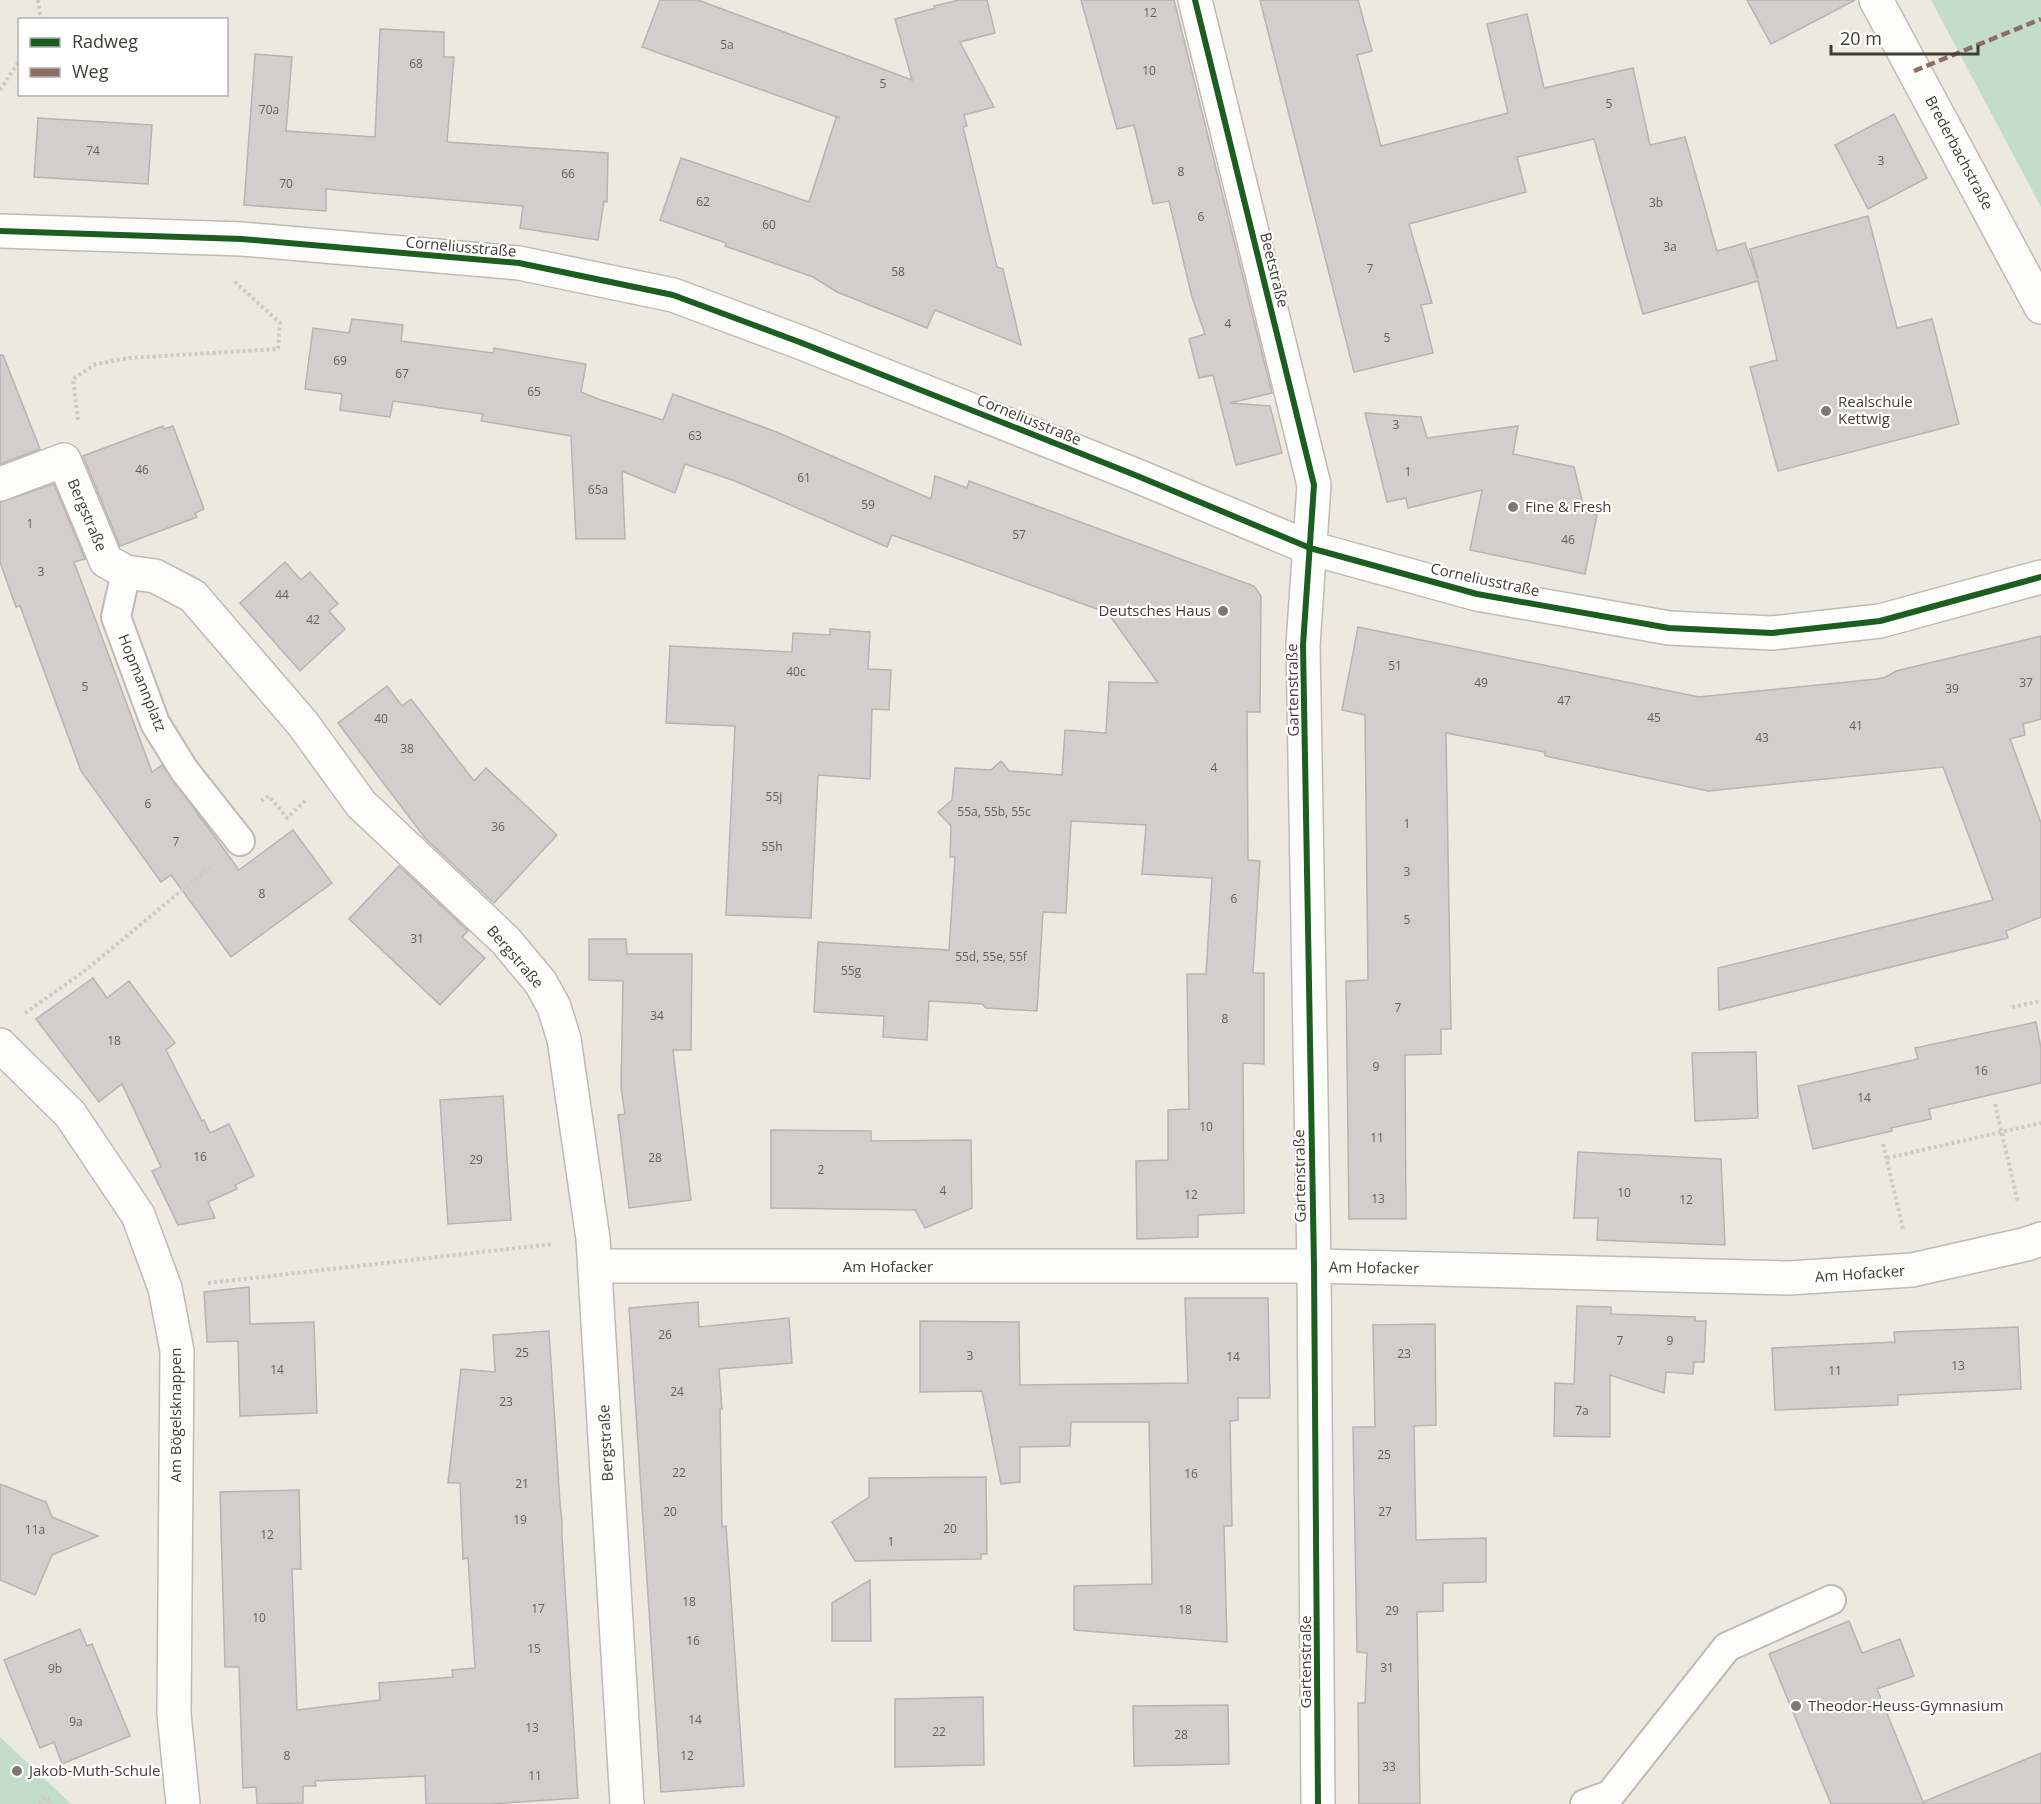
<svg xmlns="http://www.w3.org/2000/svg" width="2041" height="1804" viewBox="0 0 2041 1804" font-family="'Open Sans',sans-serif">
<style>
.green{fill:#c2ddc9}
.building{fill:#d2cecc;stroke:#b7b3b1;stroke-width:1.5}
.lines{fill:none;stroke-linecap:round;stroke-linejoin:round}
.lane-casing{stroke:#bebbb4;stroke-width:32}
.street-casing{stroke:#bebbb4;stroke-width:36}
.path{stroke:#cccac6;stroke-width:4;stroke-dasharray:3 3;stroke-linecap:butt}
.lane{stroke:#fcfcfa;stroke-width:28}
.street{stroke:#fcfcfa;stroke-width:33}
.quiet{stroke:#8d6e63;stroke-width:4.5;stroke-dasharray:9 4.5;stroke-linecap:butt}
.cycleway-casing{stroke:#fff;stroke-width:10}
.cycleway{stroke:#1b5e20;stroke-width:6}
.poi-dot{fill:#7c7972;stroke:#fff;stroke-width:2}
.labels{text-anchor:middle;stroke-width:4.5;stroke-linejoin:round;paint-order:stroke}
.number-label{font-size:12px;fill:#64615c}
.street-label{font-size:15px;fill:#403d36;stroke:#fff}
.poi-label{font-size:15px;fill:#403d36;stroke:#fff;text-anchor:start}
</style>
<rect width="100%" height="100%" fill="#ece9e0"/>
<!-- green -->
<g class="green">
<polygon points="1931,0 2041,0 2041,207"/>
<polygon points="0,1737 71,1804 0,1804"/>
</g>
<!-- building -->
<g class="building">
<polygon points="660,0 698,0 912,80 895,19 935,8 934,6 959,0 987,0 995,33 960,42 994,107 964,115 967,126 963,127 997,267 1003,269 1021,345 935,310 927,328 837,292 813,277 725,246 726,243 660,220 681,158 809,202 836,118 840,118 642,47"/>
<polygon points="1081,0 1174,0 1272,393 1230,403 1270,406 1282,453 1236,465 1213,375 1199,378 1189,339 1205,334 1192,297 1169,201 1153,204 1134,125 1117,129"/>
<polygon points="1260,0 1358,0 1372,51 1357,55 1381,146 1508,113 1487,24 1527,14 1544,88 1633,68 1650,145 1685,137 1717,251 1745,243 1758,279 1750,249 1868,216 1897,328 1932,319 1959,424 1778,471 1750,367 1777,360 1758,281 1643,314 1594,139 1517,157 1526,192 1409,224 1432,303 1421,305 1433,353 1354,372"/>
<polygon points="1747,0 1855,0 1771,44"/>
<polygon points="380,29 444,32 444,57 454,57 447,142 608,153 607,202 604,201 598,240 520,228 523,206 326,189 326,211 244,205 255,54 292,57 286,131 375,137"/>
<polygon points="1894,114 1927,178 1868,209 1835,145"/>
<polygon points="38,118 152,125 148,184 34,177"/>
<polygon points="352,319 403,325 401,341 493,353 494,348 586,364 581,392 601,400 663,420 673,394 774,431 931,499 935,476 967,488 969,481 1254,586 1261,596 1260,712 1247,712 1248,860 1260,861 1253,973 1264,973 1264,1064 1243,1063 1244,1213 1198,1215 1198,1237 1137,1239 1136,1161 1168,1160 1168,1110 1189,1109 1187,974 1206,974 1212,878 1142,874 1146,825 1071,821 1066,913 1043,912 1037,1011 986,1008 982,1004 929,1001 927,1040 883,1037 884,1016 814,1012 818,942 949,950 955,857 950,857 951,826 938,812 952,800 955,768 991,770 1001,761 1009,771 1062,775 1065,730 1106,733 1109,682 1158,683 1108,613 892,535 887,547 735,481 685,464 675,493 622,471 625,539 576,539 571,436 481,421 483,414 393,401 390,417 340,410 342,394 305,389 313,328 349,333"/>
<polygon points="0,355 3,355 40,449 0,464"/>
<polygon points="1365,413 1421,417 1427,438 1518,426 1513,454 1574,467 1585,512 1597,515 1585,574 1470,550 1482,490 1408,508 1406,498 1387,502"/>
<polygon points="163,426 164,429 173,426 204,509 195,513 197,517 120,546 83,456"/>
<polygon points="54,484 85,559 74,562 152,772 162,765 239,870 293,830 332,883 231,957 171,875 161,882 81,771 20,606 16,607 0,562 0,502"/>
<polygon points="285,562 301,580 310,572 338,604 329,611 345,629 300,671 240,603"/>
<polygon points="1358,627 1699,697 1877,679 1886,677 1896,671 2041,636 2041,719 2023,724 2025,735 2010,739 2041,823 2041,917 2006,931 2008,938 1719,1010 1718,968 1993,900 1943,767 1708,791 1545,756 1545,752 1446,733 1451,1029 1441,1029 1441,1054 1405,1055 1406,1219 1349,1219 1346,981 1368,980 1365,715 1342,710"/>
<polygon points="830,629 870,632 868,669 891,670 889,710 872,709 870,779 818,775 811,918 726,915 735,726 666,723 670,646 792,652 793,633 830,635"/>
<polygon points="387,686 402,706 411,699 474,781 486,768 557,835 494,903 425,838 338,723"/>
<polygon points="399,866 468,931 462,937 485,958 440,1005 349,919"/>
<polygon points="589,939 626,939 627,954 692,954 691,1050 673,1050 691,1200 629,1208 618,1115 625,1114 621,1087 623,981 589,980"/>
<polygon points="93,978 107,998 129,981 175,1043 166,1050 202,1121 204,1120 210,1133 229,1124 254,1176 235,1185 237,1189 208,1202 215,1218 178,1225 152,1171 161,1167 122,1084 99,1102 36,1019"/>
<polygon points="2036,1022 2041,1048 2041,1083 1929,1109 1931,1119 1891,1128 1892,1131 1813,1149 1798,1086 1918,1059 1915,1048"/>
<polygon points="1756,1052 1758,1118 1695,1121 1692,1053"/>
<polygon points="503,1096 511,1220 448,1224 440,1100"/>
<polygon points="771,1130 871,1131 871,1141 971,1140 972,1208 925,1228 915,1210 771,1208"/>
<polygon points="1578,1152 1721,1159 1725,1245 1597,1240 1598,1218 1574,1218"/>
<polygon points="249,1287 250,1324 314,1322 317,1413 240,1416 238,1341 207,1342 204,1292"/>
<polygon points="1185,1298 1268,1298 1270,1398 1238,1398 1238,1420 1230,1421 1232,1526 1224,1526 1227,1642 1074,1630 1074,1586 1152,1584 1149,1422 1071,1422 1070,1446 1020,1447 1020,1482 1001,1484 982,1391 920,1392 920,1321 1019,1322 1020,1385 1188,1383"/>
<polygon points="698,1302 699,1327 789,1318 792,1363 719,1369 722,1409 720,1409 722,1527 726,1526 744,1786 661,1792 629,1308"/>
<polygon points="1577,1306 1611,1307 1611,1314 1695,1317 1695,1321 1706,1321 1704,1362 1694,1362 1693,1374 1666,1372 1664,1393 1610,1375 1610,1437 1554,1436 1555,1383 1574,1384"/>
<polygon points="1435,1324 1436,1425 1414,1426 1416,1540 1486,1538 1486,1582 1443,1583 1443,1611 1417,1612 1420,1804 1359,1804 1358,1703 1365,1703 1367,1653 1357,1652 1353,1427 1375,1427 1373,1325"/>
<polygon points="2018,1327 2021,1389 1898,1395 1898,1405 1775,1410 1772,1348 1895,1342 1894,1332"/>
<polygon points="549,1331 560,1503 562,1521 562,1537 578,1798 491,1804 426,1804 425,1776 315,1781 316,1786 303,1786 303,1803 257,1804 256,1787 243,1788 239,1667 225,1667 220,1492 299,1490 301,1569 292,1569 297,1710 380,1700 379,1683 453,1677 452,1670 475,1668 468,1558 463,1559 460,1483 448,1483 461,1369 495,1372 493,1335"/>
<polygon points="986,1477 987,1554 981,1554 981,1559 855,1561 832,1522 869,1497 869,1478"/>
<polygon points="0,1484 46,1502 52,1517 98,1536 52,1555 35,1595 0,1580"/>
<polygon points="870,1580 871,1641 832,1641 832,1603"/>
<polygon points="1849,1621 1862,1653 1900,1639 1914,1676 1877,1689 1923,1802 2041,1753 2041,1804 1831,1804 1769,1654"/>
<polygon points="80,1629 87,1646 92,1644 130,1736 62,1764 54,1742 40,1748 4,1660"/>
<polygon points="983,1697 984,1765 895,1767 895,1699"/>
<polygon points="1228,1705 1229,1764 1134,1766 1133,1706"/>
</g>
<g class="lines">
<!-- lane casing -->
<g class="lane-casing">
<g id="lane">
<polyline points="126,572 116,617 155,723 184,770 240,841"/>
<polyline points="1585,1804 1610,1795 1727,1647 1831,1600"/>
</g>
</g>
<!-- street casing -->
<g class="street-casing">
<g id="street">
<polyline points="1195,0 1314,485 1303,645 1314,1266 1318,1804"/>
<polyline points="1876,0 2041,307"/>
<polyline points="0,231 242,239 519,263 673,295 802,343 1135,475 1310,548 1477,594 1669,628 1772,633 1880,621 2041,577"/>
<polyline points="0,484 64,460 106,561 126,572 155,576 193,596 303,724 361,804 506,941 541,983 554,1007 564,1039 593,1239 627,1804"/>
<polyline points="0,1045 70,1114 138,1215 165,1288 177,1351 174,1714 183,1804"/>
<polyline points="595,1266 1314,1266 1789,1278 1912,1270 2027,1244 2041,1239"/>
</g>
</g>
<!-- path -->
<g class="path">
<polyline points="38,0 41,20"/>
<polyline points="0,90 20,60"/>
<polyline points="78,420 73,379 96,364 129,358 278,349 280,323 236,283 236,280"/>
<polyline points="261,801 269,796 287,818 306,800"/>
<polyline points="2012,1007 2041,1001"/>
<polyline points="25,1013 82,973 210,867"/>
<polyline points="1995,1104 2018,1203"/>
<polyline points="1883,1144 1903,1229"/>
<polyline points="1887,1158 2041,1123"/>
<polyline points="208,1283 552,1244"/>
<polyline points="39,1804 45,1797 52,1804"/>
</g>
<!-- lane -->
<use href="#lane" class="lane"/>
<!-- street -->
<use href="#street" class="street"/>
<!-- quiet -->
<polyline class="quiet" points="1914,71 2041,19"/>
<!-- cycleway casing -->
<g class="cycleway-casing">
<g id="cycleway">
<polyline points="1195,0 1314,485 1303,645 1314,1266 1318,1804"/>
<polyline points="0,231 242,239 519,263 673,295 802,343 1135,475 1310,548 1477,594 1669,628 1772,633 1880,621 2041,577"/>
</g>
</g>
<!-- cycleway -->
<use href="#cycleway" class="cycleway"/>
</g>
<!-- markers -->
<g class="poi-dot">
<circle cx="1826" cy="411" r="6"/>
<circle cx="1513" cy="507" r="6"/>
<circle cx="1223" cy="611" r="6"/>
<circle cx="1796" cy="1706" r="6"/>
<circle cx="17" cy="1771" r="6"/>
</g>
<g class="labels">
<!-- number labels -->
<g class="number-label">
<text x="1150" y="17">12</text>
<text x="727" y="49">5a</text>
<text x="416" y="68">68</text>
<text x="1149" y="75">10</text>
<text x="883" y="88">5</text>
<text x="1609" y="108">5</text>
<text x="269" y="114">70a</text>
<text x="93" y="155">74</text>
<text x="1881" y="165">3</text>
<text x="1181" y="176">8</text>
<text x="568" y="178">66</text>
<text x="286" y="188">70</text>
<text x="703" y="206">62</text>
<text x="1656" y="207">3b</text>
<text x="1201" y="221">6</text>
<text x="769" y="229">60</text>
<text x="1670" y="251">3a</text>
<text x="1370" y="273">7</text>
<text x="898" y="276">58</text>
<text x="1228" y="328">4</text>
<text x="1387" y="342">5</text>
<text x="340" y="365">69</text>
<text x="402" y="378">67</text>
<text x="534" y="396">65</text>
<text x="1396" y="429">3</text>
<text x="695" y="440">63</text>
<text x="142" y="474">46</text>
<text x="1408" y="476">1</text>
<text x="804" y="482">61</text>
<text x="598" y="494">65a</text>
<text x="868" y="509">59</text>
<text x="30" y="528">1</text>
<text x="1019" y="539">57</text>
<text x="1568" y="544">46</text>
<text x="41" y="576">3</text>
<text x="282" y="599">44</text>
<text x="313" y="624">42</text>
<text x="1395" y="670">51</text>
<text x="796" y="676">40c</text>
<text x="1481" y="687">49</text>
<text x="2026" y="687">37</text>
<text x="85" y="691">5</text>
<text x="1952" y="693">39</text>
<text x="1564" y="705">47</text>
<text x="1654" y="722">45</text>
<text x="381" y="723">40</text>
<text x="1856" y="730">41</text>
<text x="1762" y="742">43</text>
<text x="407" y="753">38</text>
<text x="1214" y="772">4</text>
<text x="774" y="801">55j</text>
<text x="148" y="808">6</text>
<text x="994" y="816">55a, 55b, 55c</text>
<text x="1407" y="828">1</text>
<text x="498" y="831">36</text>
<text x="176" y="846">7</text>
<text x="772" y="851">55h</text>
<text x="1407" y="876">3</text>
<text x="262" y="898">8</text>
<text x="1234" y="903">6</text>
<text x="1407" y="924">5</text>
<text x="417" y="943">31</text>
<text x="991" y="961">55d, 55e, 55f</text>
<text x="851" y="975">55g</text>
<text x="1398" y="1012">7</text>
<text x="657" y="1020">34</text>
<text x="1225" y="1023">8</text>
<text x="114" y="1045">18</text>
<text x="1376" y="1071">9</text>
<text x="1981" y="1075">16</text>
<text x="1864" y="1102">14</text>
<text x="1206" y="1131">10</text>
<text x="1377" y="1142">11</text>
<text x="200" y="1161">16</text>
<text x="655" y="1162">28</text>
<text x="476" y="1164">29</text>
<text x="821" y="1174">2</text>
<text x="943" y="1195">4</text>
<text x="1624" y="1197">10</text>
<text x="1191" y="1199">12</text>
<text x="1378" y="1203">13</text>
<text x="1686" y="1204">12</text>
<text x="665" y="1339">26</text>
<text x="1620" y="1345">7</text>
<text x="1670" y="1345">9</text>
<text x="522" y="1357">25</text>
<text x="1404" y="1358">23</text>
<text x="970" y="1360">3</text>
<text x="1233" y="1361">14</text>
<text x="1958" y="1370">13</text>
<text x="277" y="1374">14</text>
<text x="1835" y="1375">11</text>
<text x="677" y="1396">24</text>
<text x="506" y="1406">23</text>
<text x="1582" y="1415">7a</text>
<text x="1384" y="1459">25</text>
<text x="679" y="1477">22</text>
<text x="1191" y="1478">16</text>
<text x="522" y="1488">21</text>
<text x="670" y="1516">20</text>
<text x="1385" y="1516">27</text>
<text x="520" y="1524">19</text>
<text x="950" y="1533">20</text>
<text x="35" y="1534">11a</text>
<text x="267" y="1539">12</text>
<text x="891" y="1546">1</text>
<text x="689" y="1606">18</text>
<text x="538" y="1613">17</text>
<text x="1185" y="1614">18</text>
<text x="1392" y="1615">29</text>
<text x="259" y="1622">10</text>
<text x="693" y="1645">16</text>
<text x="534" y="1653">15</text>
<text x="1387" y="1672">31</text>
<text x="55" y="1673">9b</text>
<text x="695" y="1724">14</text>
<text x="76" y="1726">9a</text>
<text x="532" y="1732">13</text>
<text x="939" y="1736">22</text>
<text x="1181" y="1739">28</text>
<text x="287" y="1760">8</text>
<text x="687" y="1760">12</text>
<text x="1389" y="1771">33</text>
<text x="535" y="1780">11</text>
</g>
<!-- street labels -->
<g class="street-label">
<text transform="translate(1959 153) rotate(62)" y="5">Brederbachstraße</text>
<text transform="translate(461 247) rotate(5)" y="5">Corneliusstraße</text>
<text transform="translate(1274 270) rotate(76)" y="5">Beetstraße</text>
<text transform="translate(1029 420) rotate(22)" y="5">Corneliusstraße</text>
<text transform="translate(87 515) rotate(67)" y="5">Bergstraße</text>
<text transform="translate(1485 580) rotate(12)" y="5">Corneliusstraße</text>
<text transform="translate(142 683) rotate(68)" y="5">Hopmannplatz</text>
<text transform="translate(1293 690) rotate(-91)" y="5">Gartenstraße</text>
<text transform="translate(515 957) rotate(49)" y="5">Bergstraße</text>
<text transform="translate(1300 1176) rotate(-91)" y="5">Gartenstraße</text>
<text x="888" y="1272">Am Hofacker</text>
<text transform="translate(1374 1268) rotate(1)" y="5">Am Hofacker</text>
<text transform="translate(1860 1274) rotate(-4)" y="5">Am Hofacker</text>
<text transform="translate(176 1415) rotate(-90)" y="5">Am Bögelsknappen</text>
<text transform="translate(606 1443) rotate(-93)" y="5">Bergstraße</text>
<text transform="translate(1306 1662) rotate(-90)" y="5">Gartenstraße</text>
</g>
<!-- poi labels -->
<g class="poi-label">
<text x="1838" y="407">Realschule<tspan x="1838" dy="17">Kettwig</tspan></text>
<text x="1525" y="512">Fine &amp; Fresh</text>
<text x="1211" y="616" text-anchor="end">Deutsches Haus</text>
<text x="1808" y="1711">Theodor-Heuss-Gymnasium</text>
<text x="29" y="1776">Jakob-Muth-Schule</text>
</g>
</g>
<!-- legend -->
<rect x="18" y="18" width="210" height="78" fill="#ffffff" stroke="#b3b1af" stroke-width="1.5"/>
<rect x="30" y="38" width="30" height="9" fill="#1b5e20" stroke="#b3b1af" stroke-width="1.5"/>
<text x="72" y="48" font-size="18" fill="#403d36">Radweg</text>
<rect x="30" y="68" width="30" height="9" fill="#8d6e63" stroke="#b3b1af" stroke-width="1.5"/>
<text x="72" y="78" font-size="18" fill="#403d36">Weg</text>
<!-- scale -->
<path d="M1831 45v9h147v-9" fill="none" stroke="#403d36" stroke-width="3"/>
<text x="1840" y="45" font-size="18" fill="#403d36" stroke="#ffffff" stroke-width="4.5" paint-order="stroke">20 m</text>
</svg>
